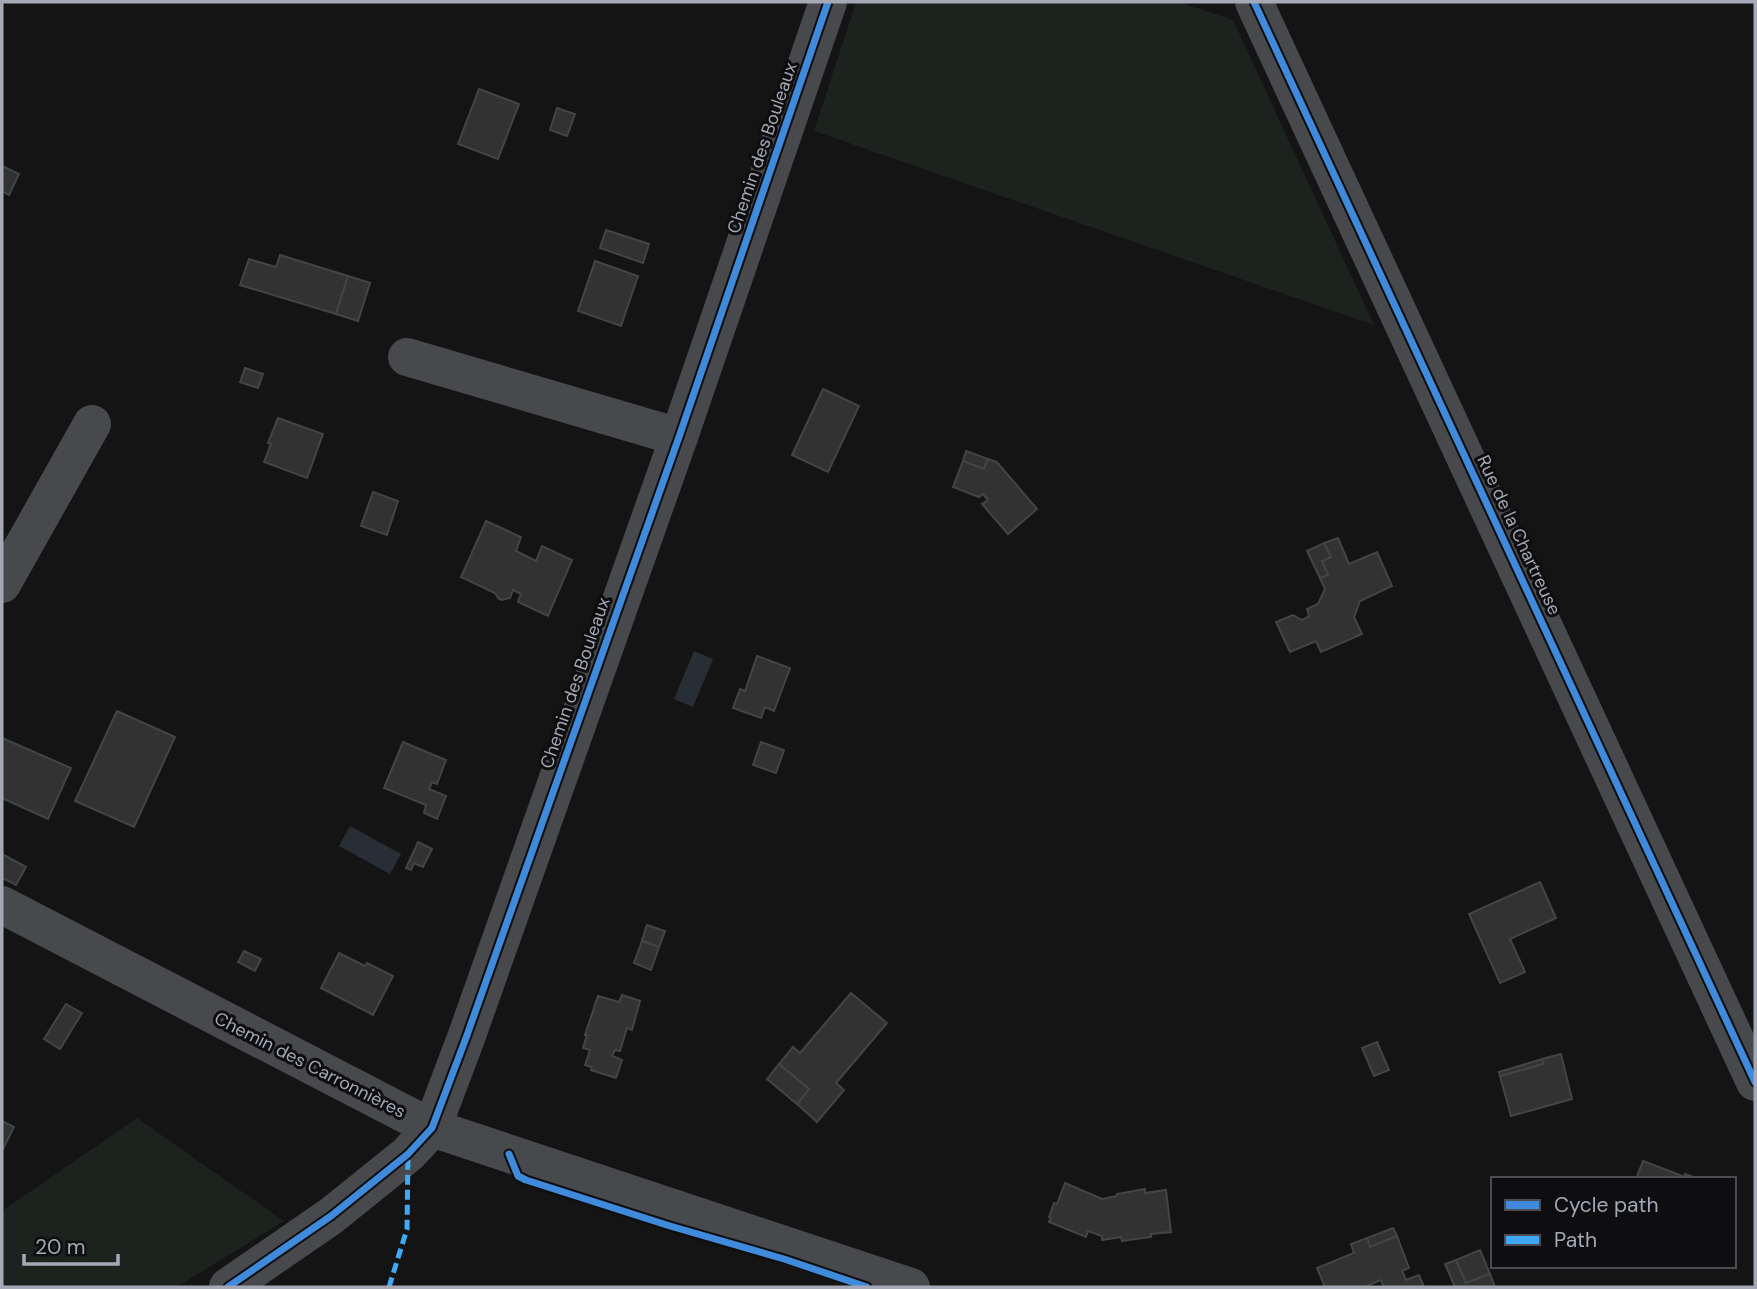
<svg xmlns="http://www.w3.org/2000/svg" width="1757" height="1289" viewBox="0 0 1757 1289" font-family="'DM Sans',sans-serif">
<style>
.green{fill:#1c231e}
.water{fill:#282e35}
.building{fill:#323233;stroke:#434448;stroke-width:2}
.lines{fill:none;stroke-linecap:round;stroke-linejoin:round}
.minor{stroke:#48494d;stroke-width:38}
.quiet{stroke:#3fa9f5;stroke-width:5;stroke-dasharray:10 5;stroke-linecap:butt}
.cycleway-casing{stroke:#0e0e10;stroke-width:11}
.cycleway{stroke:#408adc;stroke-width:7}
.labels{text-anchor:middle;stroke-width:6;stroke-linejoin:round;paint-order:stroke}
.street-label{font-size:18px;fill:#a5a9b5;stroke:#0e0e10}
</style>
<rect width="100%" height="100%" fill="#141414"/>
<!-- green -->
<g class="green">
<polygon points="856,2 1179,2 1233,20 1374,325 814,131"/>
<polygon points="137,1118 284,1221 177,1287 2,1287 2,1211"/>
</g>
<!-- water -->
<g class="water">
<polygon points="694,651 713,659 693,707 674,699"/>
<polygon points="350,826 401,854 390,874 339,846"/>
</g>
<!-- building -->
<g class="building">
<polygon points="479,89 519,104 498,159 458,144"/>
<polygon points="557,108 575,114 567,136 550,130"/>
<polygon points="2,166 19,174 9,195 2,191"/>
<polygon points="606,230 649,244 643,263 600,248"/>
<polygon points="280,255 348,276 336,314 240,285 249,259 276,267"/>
<polygon points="595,261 638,276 621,326 578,311"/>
<polygon points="348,276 370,283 358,321 336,314"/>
<polygon points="245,368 263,374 258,388 240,382"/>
<polygon points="823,389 859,406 828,472 792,455"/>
<polygon points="278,418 323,434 307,478 264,462 271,444 268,443"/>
<polygon points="966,451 988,459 984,469 963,461"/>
<polygon points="988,459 997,462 1037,509 1008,534 982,504 988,500 983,494 979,497 953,487 963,461 984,469"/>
<polygon points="373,492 398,501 387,535 361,526"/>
<polygon points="486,521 521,537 516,551 536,561 542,546 572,560 548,616 518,602 521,594 513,590 510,598 502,600 499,599 495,593 461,577"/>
<polygon points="1338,538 1349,564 1377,552 1392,586 1360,601 1354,617 1362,634 1321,652 1316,641 1290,652 1276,622 1293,615 1302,620 1309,616 1307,609 1318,604 1325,589 1320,578 1328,575 1322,561 1331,557 1324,543"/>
<polygon points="1324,543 1331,557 1322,561 1328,575 1320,578 1307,551"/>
<polygon points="757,656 790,668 774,711 765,707 761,718 733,708 740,689 745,691"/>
<polygon points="117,711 175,737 134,827 75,801"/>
<polygon points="2,738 71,768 48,819 2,798"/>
<polygon points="403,742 446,760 437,784 432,782 429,789 446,796 437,819 424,813 426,805 384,788"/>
<polygon points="761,742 784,750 776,773 753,765"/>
<polygon points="418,842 432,849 423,867 414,863 411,870 406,868"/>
<polygon points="2,854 26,867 16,885 2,878"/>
<polygon points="1540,882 1556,918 1510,939 1525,972 1500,983 1469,914"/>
<polygon points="647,925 665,931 659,947 642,940"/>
<polygon points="642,941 659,947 651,970 634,963"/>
<polygon points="244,951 261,959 255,971 238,962"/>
<polygon points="339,953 365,966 367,963 393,976 373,1015 321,988"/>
<polygon points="851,993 887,1023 836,1083 844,1090 817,1122 797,1104 809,1089 779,1064 793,1047 800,1053"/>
<polygon points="622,995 640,1001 632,1030 627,1028 620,1051 615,1050 612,1056 622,1060 616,1078 591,1070 592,1067 585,1065 590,1050 583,1048 587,1035 585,1035 598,996 619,1002"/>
<polygon points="66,1004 82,1013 60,1049 44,1039"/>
<polygon points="1377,1042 1389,1070 1374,1076 1362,1048"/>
<polygon points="1561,1054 1572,1099 1511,1116 1500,1076 1543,1064 1542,1059"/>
<polygon points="1542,1059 1543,1064 1500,1076 1499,1072"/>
<polygon points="779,1064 809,1089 797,1104 767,1079"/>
<polygon points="2,1121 14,1127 2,1151"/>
<polygon points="1643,1161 1685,1177 1685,1174 1699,1179 1636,1179"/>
<polygon points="1065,1183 1102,1199 1117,1196 1117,1194 1145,1189 1145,1193 1166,1190 1171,1232 1151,1234 1151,1237 1122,1241 1121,1237 1102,1240 1102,1236 1088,1231 1086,1237 1049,1222 1051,1218 1049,1217 1054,1203 1057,1204"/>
<polygon points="1393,1228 1397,1236 1370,1247 1367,1238"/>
<polygon points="1397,1236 1409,1268 1402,1271 1406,1280 1419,1275 1424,1287 1384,1287 1381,1280 1364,1287 1325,1287 1317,1268 1354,1253 1351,1244 1367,1238 1370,1247"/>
<polygon points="1480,1250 1490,1274 1466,1283 1456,1260"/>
<polygon points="1456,1260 1466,1283 1490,1274 1495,1287 1455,1287 1445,1264"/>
</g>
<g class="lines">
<!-- minor -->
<g class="minor">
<polyline points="1254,2 1755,1082"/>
<polyline points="407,357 679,437"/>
<polyline points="2,584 92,424"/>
<polyline points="2,905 432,1128 911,1287"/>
<polyline points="228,1287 331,1216 408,1154 432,1128 466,1038 679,437 828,2"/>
</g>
<!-- quiet -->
<polyline class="quiet" points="389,1287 407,1229 408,1154"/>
<!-- cycleway casing -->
<g class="cycleway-casing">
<g id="cycleway">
<polyline points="1254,2 1755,1082"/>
<polyline points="509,1154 518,1176 526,1180 670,1226 784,1259 867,1287"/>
<polyline points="228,1287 331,1216 408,1154 432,1128 466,1038 679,437 828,2"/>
</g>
</g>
<!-- cycleway -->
<use href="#cycleway" class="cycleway"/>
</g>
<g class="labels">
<!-- street labels -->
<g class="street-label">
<text transform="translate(762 148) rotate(-71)" y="6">Chemin des Bouleaux</text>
<text transform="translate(1519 535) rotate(65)" y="6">Rue de la Chartreuse</text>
<text transform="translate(575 683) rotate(-71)" y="6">Chemin des Bouleaux</text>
<text transform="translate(310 1065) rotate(27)" y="6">Chemin des Carronnières</text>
</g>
</g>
<!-- border -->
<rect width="1757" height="1289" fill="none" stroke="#a5a9b5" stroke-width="7"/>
<!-- legend -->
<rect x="1491" y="1177" width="245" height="91" fill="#0e0e10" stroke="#4a4c52" stroke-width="2"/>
<rect x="1505" y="1200" width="35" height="10" fill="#408adc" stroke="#4a4c52" stroke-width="2"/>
<text x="1554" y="1212" font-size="21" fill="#a5a9b5">Cycle path</text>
<rect x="1505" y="1235" width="35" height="10" fill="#3fa9f5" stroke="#4a4c52" stroke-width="2"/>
<text x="1554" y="1247" font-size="21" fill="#a5a9b5">Path</text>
<!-- scale -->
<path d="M24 1254v10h94v-10" fill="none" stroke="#a5a9b5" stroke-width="3.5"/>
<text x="35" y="1254" font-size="21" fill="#a5a9b5" stroke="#0e0e10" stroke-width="5" paint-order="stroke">20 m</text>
</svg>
